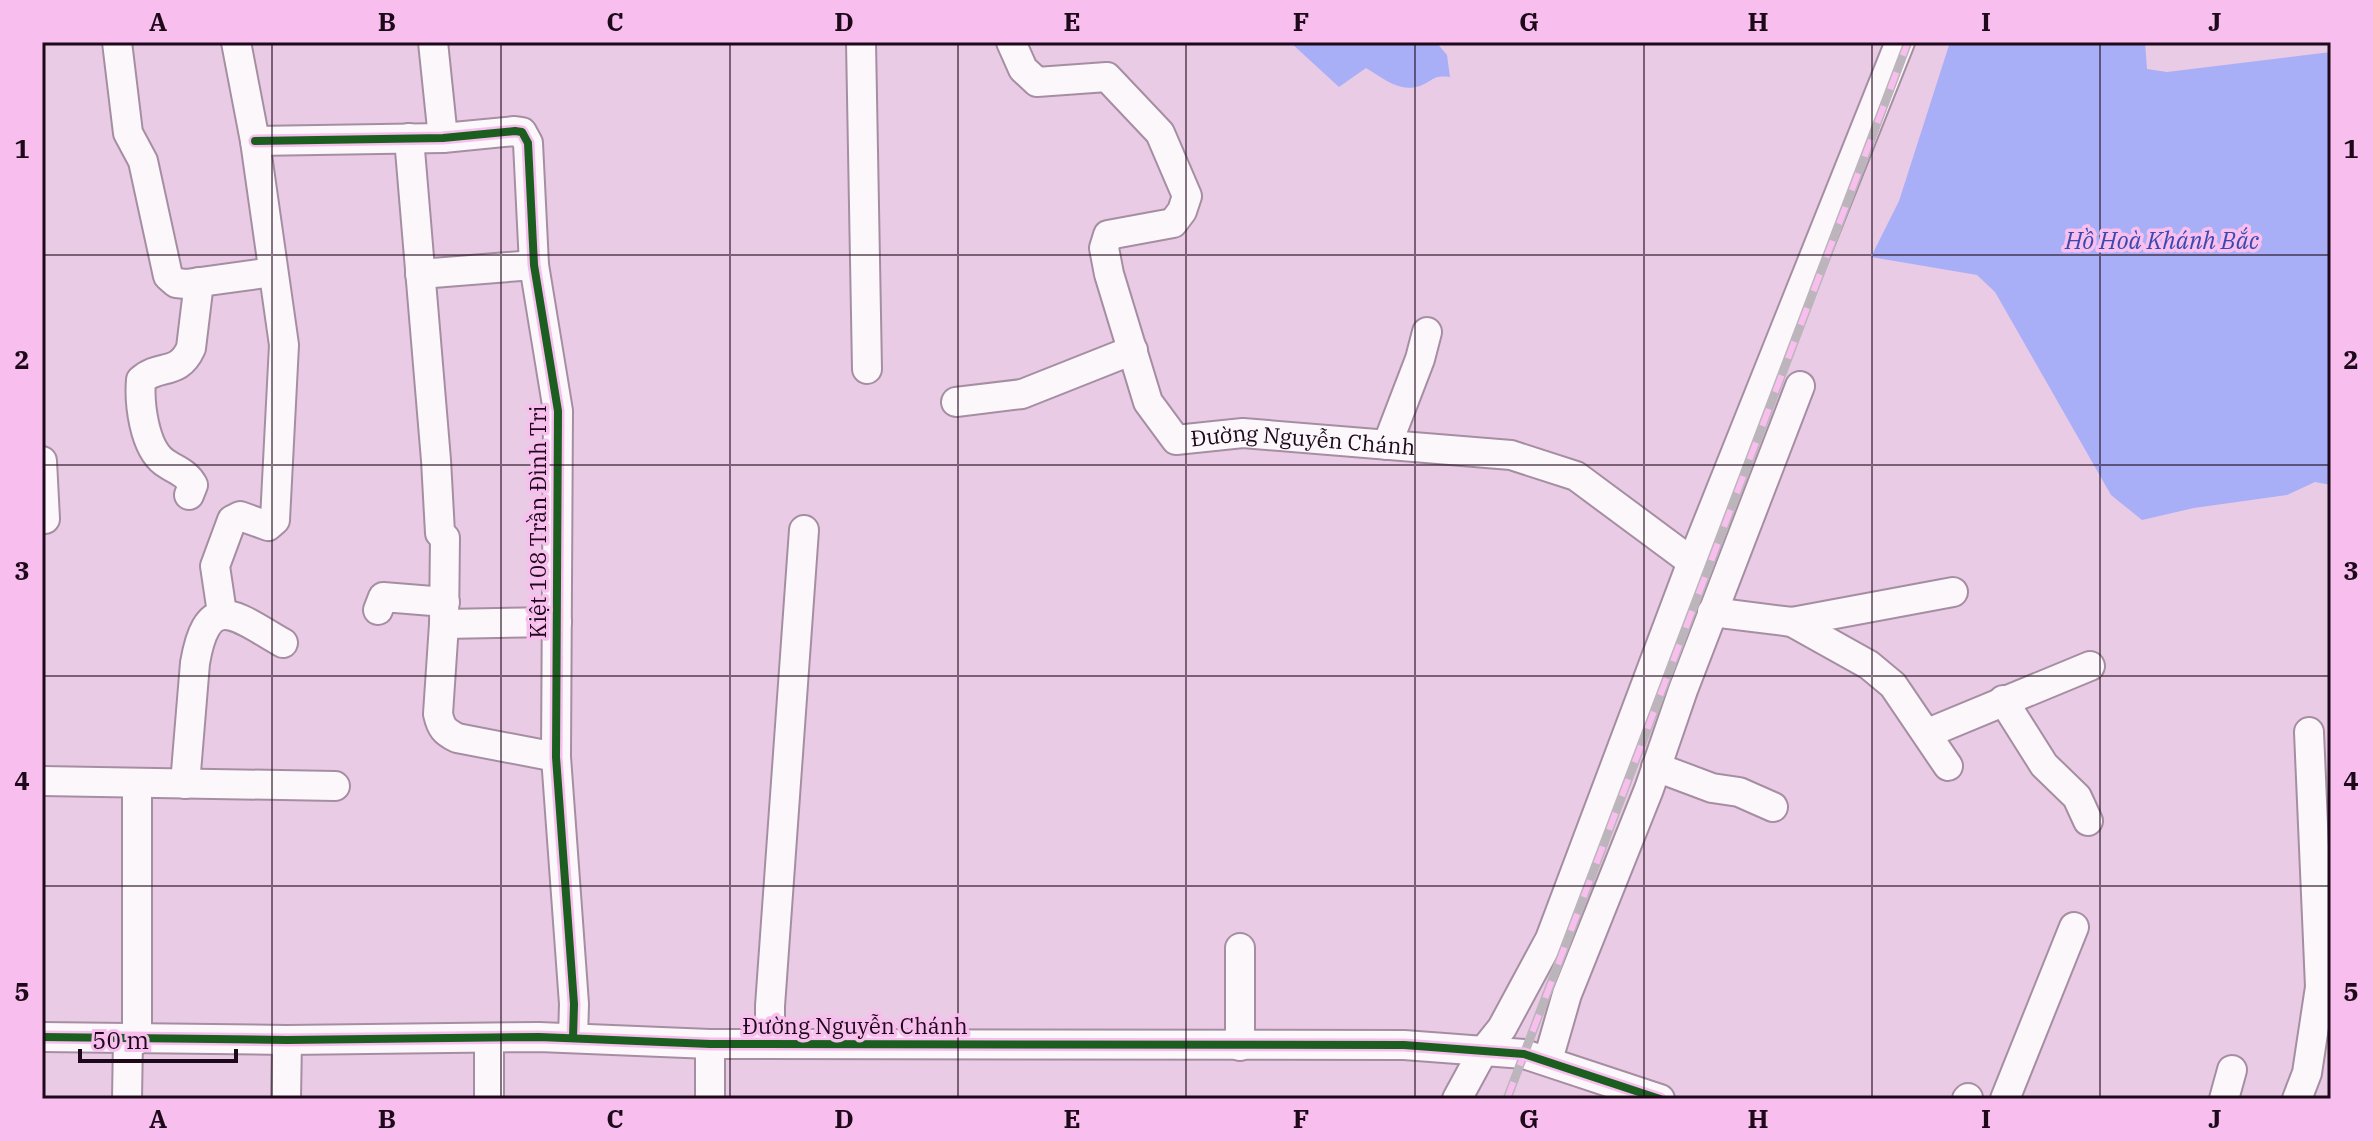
<svg xmlns="http://www.w3.org/2000/svg" width="2373" height="1141" viewBox="0 0 2373 1141" font-family="'IBM Plex Serif',serif">
<style>
.water{fill:#a8aff6}
.lines{fill:none;stroke-linecap:round;stroke-linejoin:round}
.minor-casing{stroke:#a58ea2;stroke-width:32}
.minor{stroke:#fcf7fb;stroke-width:28}
.rail-casing{stroke:#bcb5bb;stroke-width:9}
.rail{stroke:#f7beee;stroke-width:6;stroke-dasharray:18;stroke-linecap:butt}
.cycleway-casing{stroke:#f7beee;stroke-width:13}
.cycleway{stroke:#1b5e20;stroke-width:8}
.grid{fill:none;stroke:#1d091a;stroke-width:2;stroke-opacity:0.55}
.labels{text-anchor:middle;stroke-width:7;stroke-linejoin:round;paint-order:stroke}
.street-label{font-size:22px;fill:#1d091a;stroke:#f7beee}
.water-label{font-size:24px;font-style:italic;fill:#3a49b0;stroke:#f7beee}
.neatline{fill:none;stroke:#1d091a;stroke-width:3}
.grid-label{font-size:26px;text-anchor:middle;font-weight:bold;fill:#1d091a}
</style>
<rect width="100%" height="100%" fill="#eacbe5"/>
<!-- water -->
<g class="water">
<path d="M1290,42h146l11,13 3,22c-18,-2 -15,3 -30,9 -21,7 -37,-8 -54,-18l-27,19z"/>
<polygon points="1950,42 2145,42 2147,69 2167,72 2331,52 2331,485 2315,482 2287,495 2194,508 2142,520 2111,495 1995,292 1977,275 1871,257 1899,201"/>
</g>
<g class="lines">
<!-- minor casing -->
<g class="minor-casing">
<g id="minor">
<polyline points="117,42 128,133 143,161 168,276 176,283 186,284 273,272"/>
<polyline points="433,42 443,138"/>
<polyline points="861,42 867,369"/>
<path id="s1" d="M1011,42l12,27 14,13 70,-5 53,56 27,63 -5,15 -9,12 -65,12 -4,13 5,26 39,128 28,38 67,-7 268,22 65,21 116,86"/>
<polyline points="409,138 436,460 440,533 445,538 444,624 557,622"/>
<polyline points="255,141 443,138 515,131 522,132 528,143 534,265 558,411 556,757 574,1004 573,1038"/>
<polyline points="420,274 534,265"/>
<polyline points="956,402 1022,394 1133,350"/>
<polyline points="1387,445 1420,359 1427,332"/>
<polyline points="42,461 45,519 42,519"/>
<path d="M189,495l4,-10c-7,-13 -18,-15 -29,-23 -20,-15 -25,-59 -23,-82 19,-17 37,-3 50,-32l8,-66"/>
<polyline points="378,610 383,597 445,602"/>
<polyline points="1712,612 1792,622 1953,592"/>
<polyline points="222,613 215,566 232,520 240,516 268,526 275,520 284,345 255,141 236,42"/>
<polyline points="1792,622 1869,665 1893,685 1948,766"/>
<path d="M444,624l-6,90c3,14 7,18 19,24l99,19"/>
<polyline points="2003,700 2044,765 2077,797 2088,821"/>
<polyline points="1928,733 2090,666"/>
<polyline points="1656,767 1712,788 1739,792 1773,807"/>
<polyline points="42,781 335,786"/>
<path d="M185,784l10,-121c13,-75 42,-46 88,-20"/>
<polyline points="42,1037 287,1040 539,1037 710,1044 1404,1045 1524,1054 1660,1099"/>
<polyline points="137,1040 137,783"/>
<polyline points="710,1044 710,1099"/>
<polyline points="770,1044 770,1006 804,530"/>
<polyline points="1240,1046 1240,948"/>
<polyline points="1548,1060 1567,994 1649,789 1683,690 1800,386"/>
<polyline points="127,1099 128,1039"/>
<polyline points="286,1099 287,1040"/>
<polyline points="489,1099 489,1038"/>
<polyline points="1457,1099 1482,1053 1502,1028 1550,939 1692,562 1900,42"/>
<polyline points="1967,1099 1968,1098"/>
<polyline points="2005,1099 2074,927"/>
<polyline points="2224,1099 2232,1070"/>
<polyline points="2297,1099 2307,1073 2320,987 2309,732"/>
</g>
</g>
<!-- minor -->
<use href="#minor" class="minor"/>
<!-- rail casing -->
<g class="rail-casing">
<polyline id="rail" points="1507,1099 1908,42"/>
</g>
<!-- rail -->
<use href="#rail" class="rail"/>
<!-- cycleway casing -->
<g class="cycleway-casing">
<g id="cycleway">
<polyline points="255,141 443,138 515,131 522,132 528,143 534,265 558,411 556,757 574,1004 573,1038"/>
<polyline points="42,1037 287,1040 539,1037 710,1044 1404,1045 1524,1054 1660,1099"/>
</g>
</g>
<!-- cycleway -->
<use href="#cycleway" class="cycleway"/>
</g>
<!-- grid -->
<path class="grid" d="M272,42v1057M501,42v1057M730,42v1057M958,42v1057M1186,42v1057M1415,42v1057M1644,42v1057M1872,42v1057M2100,42v1057M42,255h2289M42,465h2289M42,676h2289M42,886h2289"/>
<g class="labels">
<!-- street labels -->
<g class="street-label">
<text dy="8" stroke="none"><textPath href="#s1" startOffset="710">Đường Nguyễn Chánh</textPath></text>
<text transform="translate(538 522) rotate(-90)" y="8">Kiệt 108 Trần Đình Tri</text>
<text x="855" y="1034">Đường Nguyễn Chánh</text>
</g>
<!-- water labels -->
<g class="water-label">
<text x="2162" y="249">Hồ Hoà Khánh Bắc</text>
</g>
</g>
<!-- border -->
<rect width="2373" height="1141" fill="none" stroke="#f7beee" stroke-width="88"/>
<!-- scale -->
<path d="M80 1049v12h156v-12" fill="none" stroke="#1d091a" stroke-width="4"/>
<text x="92" y="1049" font-size="24" fill="#1d091a" stroke="#f7beee" stroke-width="6" paint-order="stroke">50 m</text>
<rect x="44" y="44" width="2285" height="1053" class="neatline"/>
<g class="grid-label">
<text x="158" y="31">A</text>
<text x="387" y="31">B</text>
<text x="615" y="31">C</text>
<text x="844" y="31">D</text>
<text x="1072" y="31">E</text>
<text x="1301" y="31">F</text>
<text x="1529" y="31">G</text>
<text x="1758" y="31">H</text>
<text x="1986" y="31">I</text>
<text x="2215" y="31">J</text>
<text x="22" y="158">1</text>
<text x="2351" y="158">1</text>
<text x="22" y="369">2</text>
<text x="2351" y="369">2</text>
<text x="22" y="580">3</text>
<text x="2351" y="580">3</text>
<text x="22" y="790">4</text>
<text x="2351" y="790">4</text>
<text x="22" y="1001">5</text>
<text x="2351" y="1001">5</text>
<text x="158" y="1128">A</text>
<text x="387" y="1128">B</text>
<text x="615" y="1128">C</text>
<text x="844" y="1128">D</text>
<text x="1072" y="1128">E</text>
<text x="1301" y="1128">F</text>
<text x="1529" y="1128">G</text>
<text x="1758" y="1128">H</text>
<text x="1986" y="1128">I</text>
<text x="2215" y="1128">J</text>
</g>
</svg>
